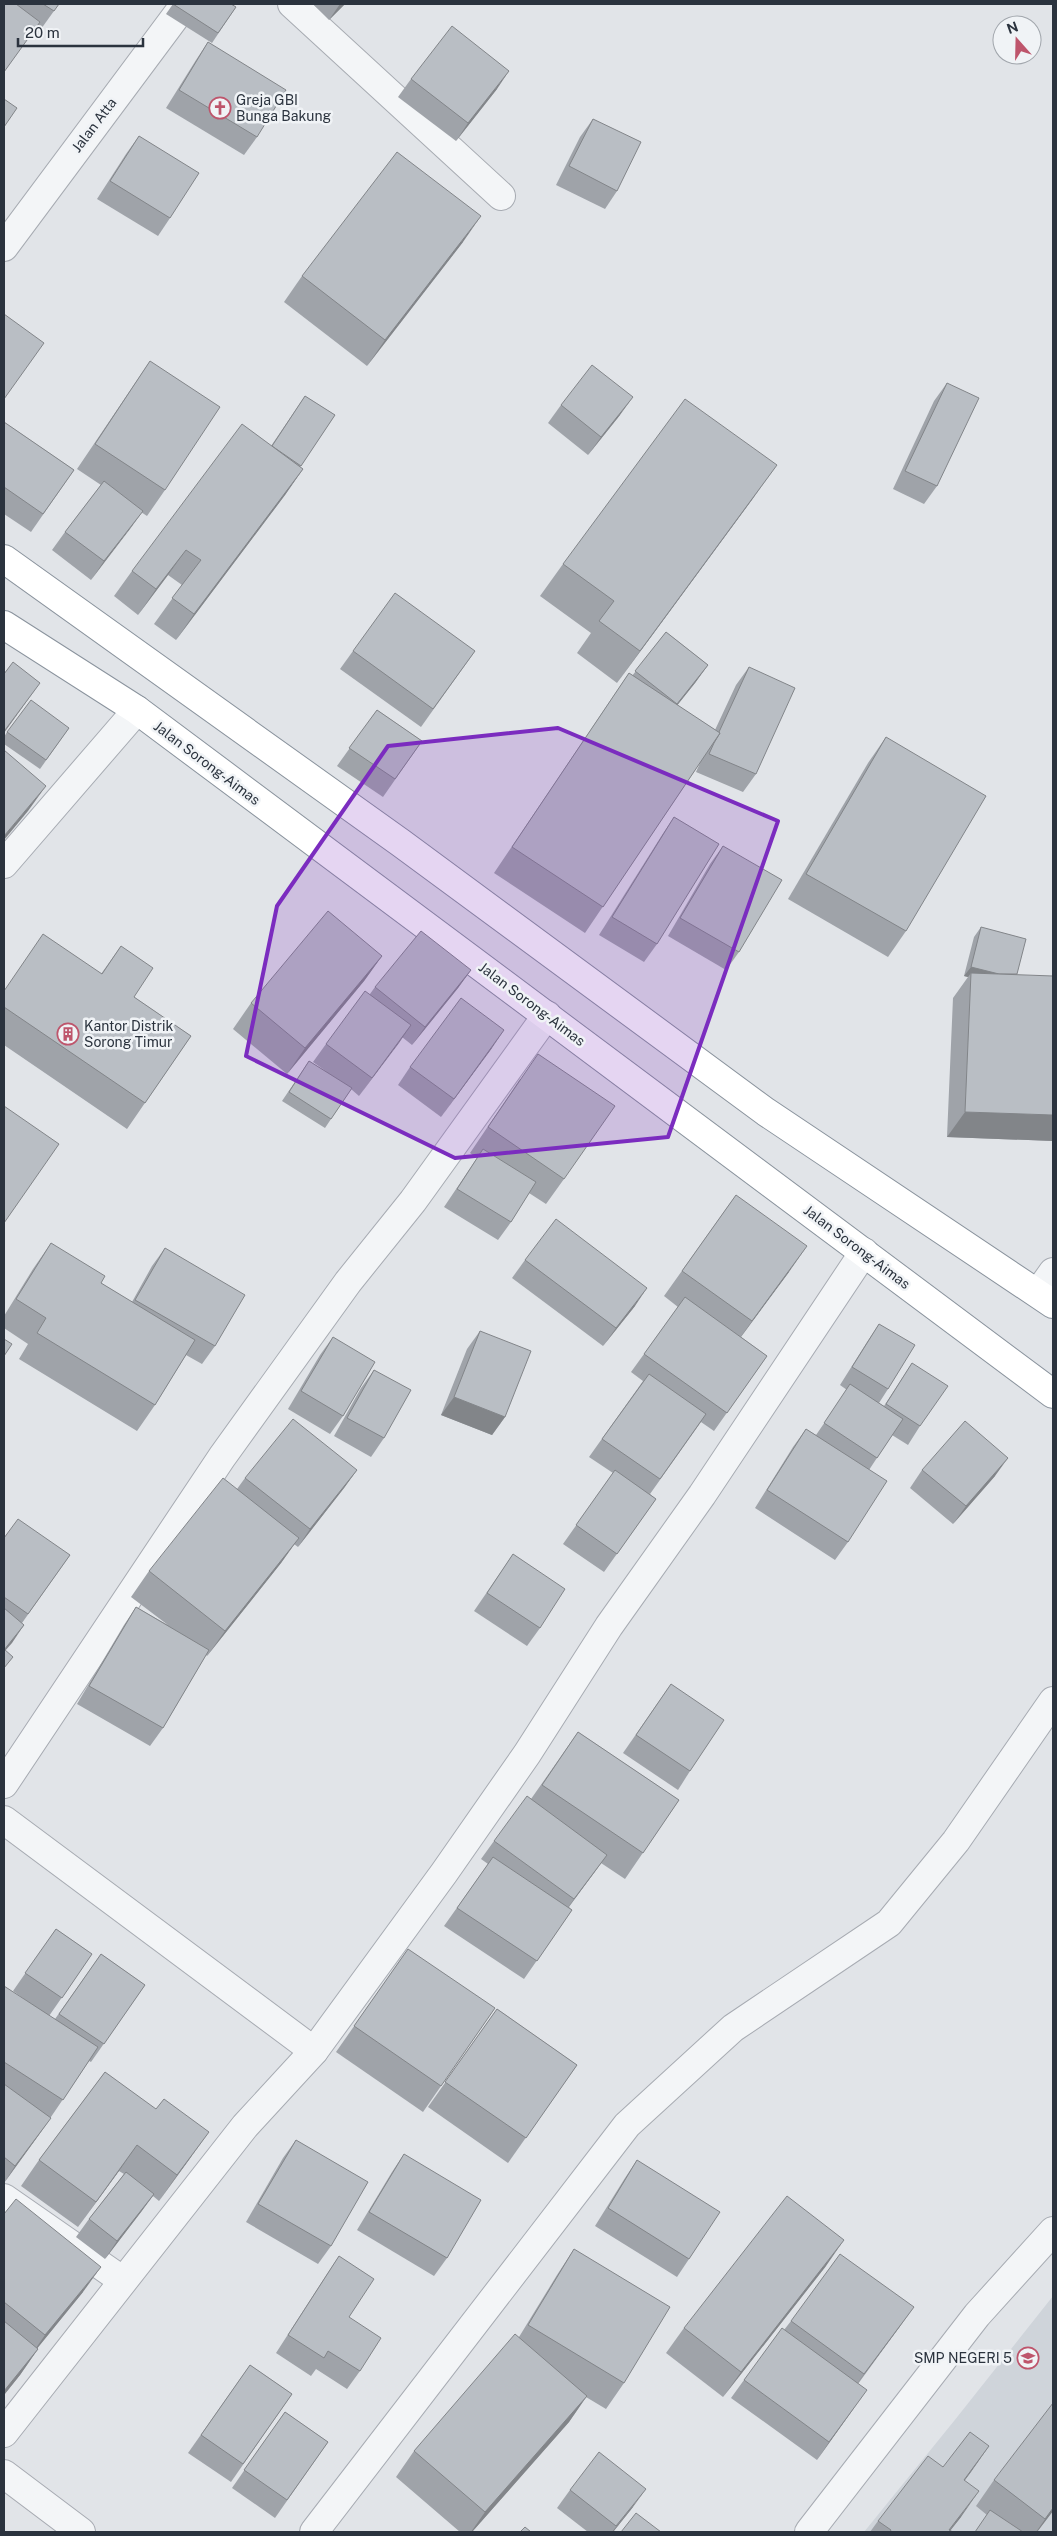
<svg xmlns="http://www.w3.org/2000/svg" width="1057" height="2536" viewBox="0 0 1057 2536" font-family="'Public Sans',sans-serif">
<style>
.built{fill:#cfd4da}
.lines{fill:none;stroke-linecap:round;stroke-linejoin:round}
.minor-casing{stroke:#a7abb2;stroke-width:30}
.trunk-casing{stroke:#8a939d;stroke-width:30}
.minor{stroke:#f3f5f7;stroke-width:28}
.trunk{stroke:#fff;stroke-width:28}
.wall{fill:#9fa3a9}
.shaded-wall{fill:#828589}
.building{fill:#b9bec4;stroke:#828589}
.marked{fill:#7b2cbf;fill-opacity:0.2;stroke:#7b2cbf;stroke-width:4;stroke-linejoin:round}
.labels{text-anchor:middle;stroke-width:5;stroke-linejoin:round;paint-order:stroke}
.poi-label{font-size:14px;fill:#2b333e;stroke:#f0f3f6;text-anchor:start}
.street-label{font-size:14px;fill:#2b333e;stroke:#f0f3f6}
</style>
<rect width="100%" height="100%" fill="#e1e4e8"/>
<!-- built -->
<polygon class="built" points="1053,2296 1053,2532 864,2532 954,2421"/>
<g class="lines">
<!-- minor casing -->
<g class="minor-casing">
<g id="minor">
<polyline points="292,4 501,196"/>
<polyline points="4,247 185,4"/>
<polyline points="4,864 137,710"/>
<polyline points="1038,1293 1053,1272"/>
<polyline points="4,1784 222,1457 348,1282 413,1201 547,1015"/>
<polyline points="4,1820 314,2051"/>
<polyline points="4,2198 122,2280"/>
<polyline points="4,2433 245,2126 314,2051 444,1873 527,1754 609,1626 702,1495 864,1252"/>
<polyline points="4,2474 81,2532"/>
<polyline points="314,2532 627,2125 733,2028 889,1923 956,1841 1053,1701"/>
<polyline points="809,2532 977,2315 1053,2231"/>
</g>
</g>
<!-- trunk casing -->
<g class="trunk-casing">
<g id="trunk">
<polyline points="4,559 401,843 766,1112 1053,1304"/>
<polyline points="4,625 137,710 1053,1394"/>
</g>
</g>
<!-- minor -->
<use href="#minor" class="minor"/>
<!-- trunk -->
<use href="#trunk" class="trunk"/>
</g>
<!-- wall -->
<g class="wall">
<polygon points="4,4 59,4 41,29"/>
<polygon points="173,4 231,4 236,7 212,43 166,14"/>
<polygon points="313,4 345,4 329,20"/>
<polygon points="208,42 257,137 244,155 166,108 196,60"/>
<polygon points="411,79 497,89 456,141 398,97"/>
<polygon points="593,119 617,191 605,209 556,185 580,137"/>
<polygon points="139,136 170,218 158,236 97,199 126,154"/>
<polygon points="463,242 367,366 284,302 302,276"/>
<polygon points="150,361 165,490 147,516 141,512 91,580 52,550 65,532 101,485 77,469"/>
<polygon points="947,383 937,486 924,504 893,489 934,401"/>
<polygon points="305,396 335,415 300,467 303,469 285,495 176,640 154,624 182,585 168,575 138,615 114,596 132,571 271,446"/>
<polygon points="561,405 620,415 588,455 548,423"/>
<polygon points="4,422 74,470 31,532 4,514"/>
<polygon points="754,497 617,683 577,653 591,633 540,596 563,564"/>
<polygon points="666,632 708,665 695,683 677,705 715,730 736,685 749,667 756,774 743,792 696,772 700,763 585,933 494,873 629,673 632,676"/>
<polygon points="353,651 475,651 421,727 340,669"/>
<polygon points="377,710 422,741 383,797 337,766"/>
<polygon points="69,728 40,769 4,744 4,737 7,732"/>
<polygon points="886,737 906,931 888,957 788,899 868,763"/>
<polygon points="674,817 657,944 644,962 599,935 662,835"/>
<polygon points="723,846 739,952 726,970 668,936 710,864"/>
<polygon points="981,927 1017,974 1053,1141 947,1137 953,998 968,977 964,976 974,937"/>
<polygon points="121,946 134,997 191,1036 127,1129 4,1045 4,991 101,974"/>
<polygon points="382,956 364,981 287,1074 233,1029 251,1003"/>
<polygon points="471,970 458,988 412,1045 402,1037 359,1096 351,1089 325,1128 282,1101 309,1061 327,1072 313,1062 326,1044 370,994 375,987"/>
<polygon points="492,1048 441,1117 398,1085 410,1067"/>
<polygon points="520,1079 564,1179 546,1204 529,1193 511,1222 498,1240 444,1207 477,1158 470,1153"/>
<polygon points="736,1195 789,1272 741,1337 767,1356 714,1431 701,1422 650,1494 656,1499 604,1572 563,1544 613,1473 589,1457 643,1381 631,1372 678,1307 664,1296"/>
<polygon points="51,1243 101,1283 132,1302 152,1266 165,1248 215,1346 202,1364 186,1355 155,1405 137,1431 19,1359 28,1344 4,1328 4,1316 33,1269"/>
<polygon points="525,1260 635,1306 603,1346 512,1278"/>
<polygon points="879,1324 888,1389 879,1403 884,1406 912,1363 920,1426 908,1445 892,1435 869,1470 848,1542 835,1560 755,1508 793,1447 806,1429 816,1435 847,1390 840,1385 867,1342"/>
<polygon points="480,1331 505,1417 492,1435 441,1415 467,1349"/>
<polygon points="333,1337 343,1416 330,1434 288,1409 320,1355"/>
<polygon points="374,1370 384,1438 371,1457 334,1436 361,1388"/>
<polygon points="357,1470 344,1488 298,1547 294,1544 281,1563 207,1656 206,1655 163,1728 150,1746 77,1704 124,1625 136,1607 168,1625 131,1597 149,1571 237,1489 245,1478"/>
<polygon points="922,1470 995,1476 953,1524 910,1488"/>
<polygon points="4,1538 70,1555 22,1623 24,1625 5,1650 4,1670"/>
<polygon points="513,1554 540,1628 527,1646 474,1611"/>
<polygon points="671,1684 690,1771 678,1790 623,1753"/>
<polygon points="578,1732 679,1800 625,1879 601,1863 569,1907 572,1910 524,1979 444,1926 488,1864 481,1859 494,1841 531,1799"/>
<polygon points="56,1929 92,1954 49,2016 55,2019 101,1954 145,1985 91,2062 89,2061 38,2136 4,2183 4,1986 31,2004 13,1991"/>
<polygon points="408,1949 441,2086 423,2112 336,2052"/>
<polygon points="497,2009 577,2065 508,2163 428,2107"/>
<polygon points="105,2072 191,2157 159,2201 153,2196 141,2212 105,2259 76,2237 89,2219 124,2174 119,2171 78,2227 21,2186 39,2160"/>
<polygon points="296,2140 331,2246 318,2264 246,2222 283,2158"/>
<polygon points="404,2154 447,2258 434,2276 357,2230 392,2172"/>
<polygon points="637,2160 689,2259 677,2277 595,2226 625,2178"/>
<polygon points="4,2214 83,2292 37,2348 38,2349 20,2375 4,2395"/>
<polygon points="574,2249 624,2383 606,2409 586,2397 569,2422 472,2532 460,2532 396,2477 414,2451 519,2337 557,2275"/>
<polygon points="339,2256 349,2317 360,2371 347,2389 316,2369 311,2376 276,2353 327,2274"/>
<polygon points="826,2266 723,2397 666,2353 684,2328"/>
<polygon points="791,2321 901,2325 858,2384 854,2408 817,2460 731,2398 744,2380 784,2330"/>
<polygon points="250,2365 292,2394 231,2482 188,2453"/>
<polygon points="285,2412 328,2442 275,2518 232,2488"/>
<polygon points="989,2446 965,2480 961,2517 950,2531 953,2532 870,2532 878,2521 943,2467"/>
<polygon points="994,2480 1053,2511 1037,2532 975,2532 987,2515 976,2506"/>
<polygon points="570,2490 633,2507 613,2532 588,2532 557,2508"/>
</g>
<!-- shaded-wall -->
<g class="shaded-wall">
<polygon points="340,4 345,4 329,20"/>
<polygon points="509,71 497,89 456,141 468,123"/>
<polygon points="481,216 463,242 367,366 385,340"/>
<polygon points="633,397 620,415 588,455 601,437"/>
<polygon points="777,465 754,497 617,683 640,651"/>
<polygon points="303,469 285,495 176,640 194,614"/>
<polygon points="143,511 130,529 91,580 104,561"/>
<polygon points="186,550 168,575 138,615 156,589"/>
<polygon points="708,665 695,683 664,722 677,704"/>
<polygon points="40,683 27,701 4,733 5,730"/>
<polygon points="46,786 28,811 4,840 4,836"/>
<polygon points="382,956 364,981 287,1074 305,1048"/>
<polygon points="971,967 1016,978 971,973 968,977 964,976"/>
<polygon points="471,970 458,988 412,1045 425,1027"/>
<polygon points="411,1025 399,1043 359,1096 372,1078"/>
<polygon points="504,1030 492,1048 441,1117 454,1099"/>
<polygon points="965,1112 1053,1115 1053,1141 947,1137"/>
<polygon points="807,1246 789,1272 734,1346 752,1321"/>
<polygon points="647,1288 635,1306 603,1346 616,1328"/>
<polygon points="454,1397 505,1417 492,1435 441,1415"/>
<polygon points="1008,1458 995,1476 953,1524 966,1506"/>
<polygon points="357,1470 344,1488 298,1547 310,1529"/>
<polygon points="299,1538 281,1563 207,1656 225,1631"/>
<polygon points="24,1625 12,1643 4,1652 4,1650"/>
<polygon points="607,1855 594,1873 561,1917 574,1899"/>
<polygon points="51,2118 38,2136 4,2183 15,2166"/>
<polygon points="209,2132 191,2157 159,2201 177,2175"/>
<polygon points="137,2145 119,2171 78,2227 96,2202"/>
<polygon points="154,2194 141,2212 105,2259 117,2241"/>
<polygon points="844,2240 826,2266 723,2397 741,2372"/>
<polygon points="101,2267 83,2292 27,2361 45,2335"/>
<polygon points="914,2307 901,2325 851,2392 864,2374"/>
<polygon points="38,2349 20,2375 4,2395 4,2391"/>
<polygon points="867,2390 854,2408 817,2460 829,2442"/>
<polygon points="587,2396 569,2422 472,2532 471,2532 485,2512"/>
<polygon points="989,2446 971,2472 946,2505 964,2480"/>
<polygon points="646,2489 633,2507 613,2532 612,2532"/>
<polygon points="979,2491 961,2517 949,2532 948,2532"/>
<polygon points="1053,2508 1053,2511 1037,2532 1036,2532"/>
</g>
<!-- building -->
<g class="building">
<polygon points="4,4 16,4 40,22 4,72"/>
<polygon points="43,4 59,4 54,11"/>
<polygon points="173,4 231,4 236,7 218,33"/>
<polygon points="452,26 509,71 468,123 411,79"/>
<polygon points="208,42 286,90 257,137 179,90"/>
<polygon points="4,99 17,108 4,127"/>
<polygon points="593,119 641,142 617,191 569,166"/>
<polygon points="139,136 199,173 170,218 110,181"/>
<polygon points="397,152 481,216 385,340 302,276"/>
<polygon points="4,314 44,343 4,399"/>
<polygon points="150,361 220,407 165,490 95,444"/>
<polygon points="592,365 633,397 601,437 561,405"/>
<polygon points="947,383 979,398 937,486 905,471"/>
<polygon points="305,396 335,415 301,466 272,446"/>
<polygon points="685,399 777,465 640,651 599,621 614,601 563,564"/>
<polygon points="4,422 74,470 43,514 4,487"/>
<polygon points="242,424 303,469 194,614 172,598 201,560 186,550 156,589 132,571"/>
<polygon points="104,481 143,511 104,561 65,532"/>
<polygon points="395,593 475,651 433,709 353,651"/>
<polygon points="666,632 708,665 677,704 635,671"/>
<polygon points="13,662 40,683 5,730 4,729 4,674"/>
<polygon points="749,667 795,688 756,774 709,754 714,743 720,733 719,732"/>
<polygon points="629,673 720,733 603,907 512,847"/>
<polygon points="31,700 69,728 46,760 7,732"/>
<polygon points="377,710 422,741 395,779 349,748"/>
<polygon points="886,737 986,796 906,931 806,874"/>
<polygon points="4,750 46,786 4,836"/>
<polygon points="674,817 719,844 657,944 612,917"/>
<polygon points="723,846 782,880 739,952 680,918"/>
<polygon points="328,911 382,956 305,1048 251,1003"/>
<polygon points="981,927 1026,939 1017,974 999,974 971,967"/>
<polygon points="421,931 471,970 425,1027 375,987"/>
<polygon points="43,934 102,974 121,946 153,968 134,997 191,1036 145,1103 4,1007 4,991"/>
<polygon points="971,973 1053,976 1053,1115 965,1112"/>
<polygon points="365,991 411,1025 372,1078 326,1044"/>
<polygon points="461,998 504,1030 454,1099 410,1067"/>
<polygon points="538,1054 615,1106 564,1179 488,1127"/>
<polygon points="309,1061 352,1088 331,1119 289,1092"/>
<polygon points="4,1106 59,1144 4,1223"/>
<polygon points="483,1149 536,1182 511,1222 457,1189"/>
<polygon points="736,1195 807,1246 752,1321 682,1271"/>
<polygon points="556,1219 647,1288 616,1328 525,1260"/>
<polygon points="51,1243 105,1276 101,1283 195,1340 155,1405 37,1333 46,1318 16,1299"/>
<polygon points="165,1248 245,1295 215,1346 135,1300"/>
<polygon points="685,1297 767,1356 727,1413 644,1354"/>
<polygon points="879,1324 915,1345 888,1389 852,1367"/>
<polygon points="480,1331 531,1351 505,1417 454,1397"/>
<polygon points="333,1337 375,1362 343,1416 301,1391"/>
<polygon points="4,1339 12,1344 4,1356"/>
<polygon points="912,1363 948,1386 920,1426 886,1404"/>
<polygon points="374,1370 411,1390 384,1438 347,1418"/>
<polygon points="649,1374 706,1414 660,1479 602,1439"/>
<polygon points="850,1384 903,1419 877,1458 824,1423"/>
<polygon points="293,1419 357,1470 310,1529 245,1478"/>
<polygon points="965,1421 1008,1458 966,1506 922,1470"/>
<polygon points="806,1429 887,1481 848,1542 767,1490"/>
<polygon points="615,1470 656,1499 617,1554 576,1525"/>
<polygon points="223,1478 299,1538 225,1631 149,1571"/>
<polygon points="18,1519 70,1555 28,1614 4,1597 4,1538"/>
<polygon points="513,1554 565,1589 540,1628 487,1593"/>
<polygon points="136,1607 209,1650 163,1728 89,1686"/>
<polygon points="4,1608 24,1625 4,1650"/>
<polygon points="4,1649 13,1657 4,1668"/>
<polygon points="671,1684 724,1720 690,1771 636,1735"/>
<polygon points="578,1732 679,1800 643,1853 542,1785"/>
<polygon points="527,1796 607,1855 574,1899 494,1841"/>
<polygon points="493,1857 572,1910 537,1961 457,1908"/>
<polygon points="56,1929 92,1954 62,1998 25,1973"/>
<polygon points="408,1949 495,2008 441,2086 354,2026"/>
<polygon points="101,1954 145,1985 104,2044 59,2014"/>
<polygon points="4,1986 98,2047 63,2100 4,2062"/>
<polygon points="497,2009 577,2065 526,2138 445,2082"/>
<polygon points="105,2072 156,2109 164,2099 209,2132 177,2175 137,2145 96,2202 39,2160"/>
<polygon points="4,2084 51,2118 15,2166 4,2157"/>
<polygon points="296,2140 368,2182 331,2246 258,2204"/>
<polygon points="404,2154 481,2200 447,2258 369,2212"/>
<polygon points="637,2160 720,2212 689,2259 608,2208"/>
<polygon points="126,2172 154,2194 117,2241 89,2219"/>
<polygon points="787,2196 844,2240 741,2372 684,2328"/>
<polygon points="16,2199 101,2267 45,2335 4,2302 4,2214"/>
<polygon points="574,2249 670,2307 624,2383 528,2325"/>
<polygon points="840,2254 914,2307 864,2374 791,2321"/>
<polygon points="339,2256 374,2279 349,2317 381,2338 360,2371 328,2351 324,2358 288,2335"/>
<polygon points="4,2321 38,2349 4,2391"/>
<polygon points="782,2328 867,2390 829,2442 744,2380"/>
<polygon points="515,2334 587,2396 485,2512 414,2451"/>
<polygon points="250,2365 292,2394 243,2464 201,2435"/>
<polygon points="1053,2403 1053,2508 1045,2519 994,2480"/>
<polygon points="285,2412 328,2442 287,2500 244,2470"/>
<polygon points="970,2432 989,2446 964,2480 979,2491 949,2530 953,2532 890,2532 891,2530 878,2521 928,2456 943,2467"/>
<polygon points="599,2452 646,2489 616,2526 570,2490"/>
<polygon points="990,2510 1023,2532 975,2532"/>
<polygon points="636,2513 661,2532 621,2532"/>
<polygon points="525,2527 531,2532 520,2532"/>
</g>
<!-- marked area -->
<path class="marked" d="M558,728l220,93 -110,316 -213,21 -209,-102 31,-150 111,-160z"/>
<!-- icons -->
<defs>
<g id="church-ring" transform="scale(1.125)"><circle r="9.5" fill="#f0f3f6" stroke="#be556c" stroke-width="1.5"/><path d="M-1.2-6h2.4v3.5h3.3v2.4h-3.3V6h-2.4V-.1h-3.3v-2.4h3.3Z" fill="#be556c"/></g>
<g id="building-ring" transform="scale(1.125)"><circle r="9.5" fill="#f0f3f6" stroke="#be556c" stroke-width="1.5"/><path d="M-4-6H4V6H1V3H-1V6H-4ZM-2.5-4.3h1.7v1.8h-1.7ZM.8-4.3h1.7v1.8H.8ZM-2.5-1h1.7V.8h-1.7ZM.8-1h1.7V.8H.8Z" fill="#be556c"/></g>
<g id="school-ring" transform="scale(1.125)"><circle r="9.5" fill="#f0f3f6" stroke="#be556c" stroke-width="1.5"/><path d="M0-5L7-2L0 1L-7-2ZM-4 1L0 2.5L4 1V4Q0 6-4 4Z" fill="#be556c"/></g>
</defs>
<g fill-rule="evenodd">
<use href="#church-ring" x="220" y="108"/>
<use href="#building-ring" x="68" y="1034"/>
<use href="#school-ring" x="1028" y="2358"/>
</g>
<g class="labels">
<!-- poi labels -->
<g class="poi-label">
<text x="236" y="105">Greja GBI<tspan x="236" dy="16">Bunga Bakung</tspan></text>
<text x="84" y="1031">Kantor Distrik<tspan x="84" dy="16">Sorong Timur</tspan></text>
<text x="1012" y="2363" text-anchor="end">SMP NEGERI 5</text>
</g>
<!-- street labels -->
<g class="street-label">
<text transform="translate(94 125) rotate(-53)" y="5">Jalan Atta</text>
<text transform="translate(207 763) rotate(37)" y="5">Jalan Sorong-Aimas</text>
<text transform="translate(532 1004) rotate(37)" y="5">Jalan Sorong-Aimas</text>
<text transform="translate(857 1247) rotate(37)" y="5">Jalan Sorong-Aimas</text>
</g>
</g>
<!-- border -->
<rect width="1057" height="2536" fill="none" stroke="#2b333e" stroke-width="10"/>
<!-- north arrow -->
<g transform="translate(1017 40) rotate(340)"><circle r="24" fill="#f0f3f6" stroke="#a1a6ac"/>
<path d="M0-4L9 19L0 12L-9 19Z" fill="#be556c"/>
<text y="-8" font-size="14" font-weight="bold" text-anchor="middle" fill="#2b333e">N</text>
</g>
<!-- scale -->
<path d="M18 38v8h125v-8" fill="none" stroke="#2b333e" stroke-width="2.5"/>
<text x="25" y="38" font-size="15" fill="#2b333e" stroke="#f0f3f6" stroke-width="4" paint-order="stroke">20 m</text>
</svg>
